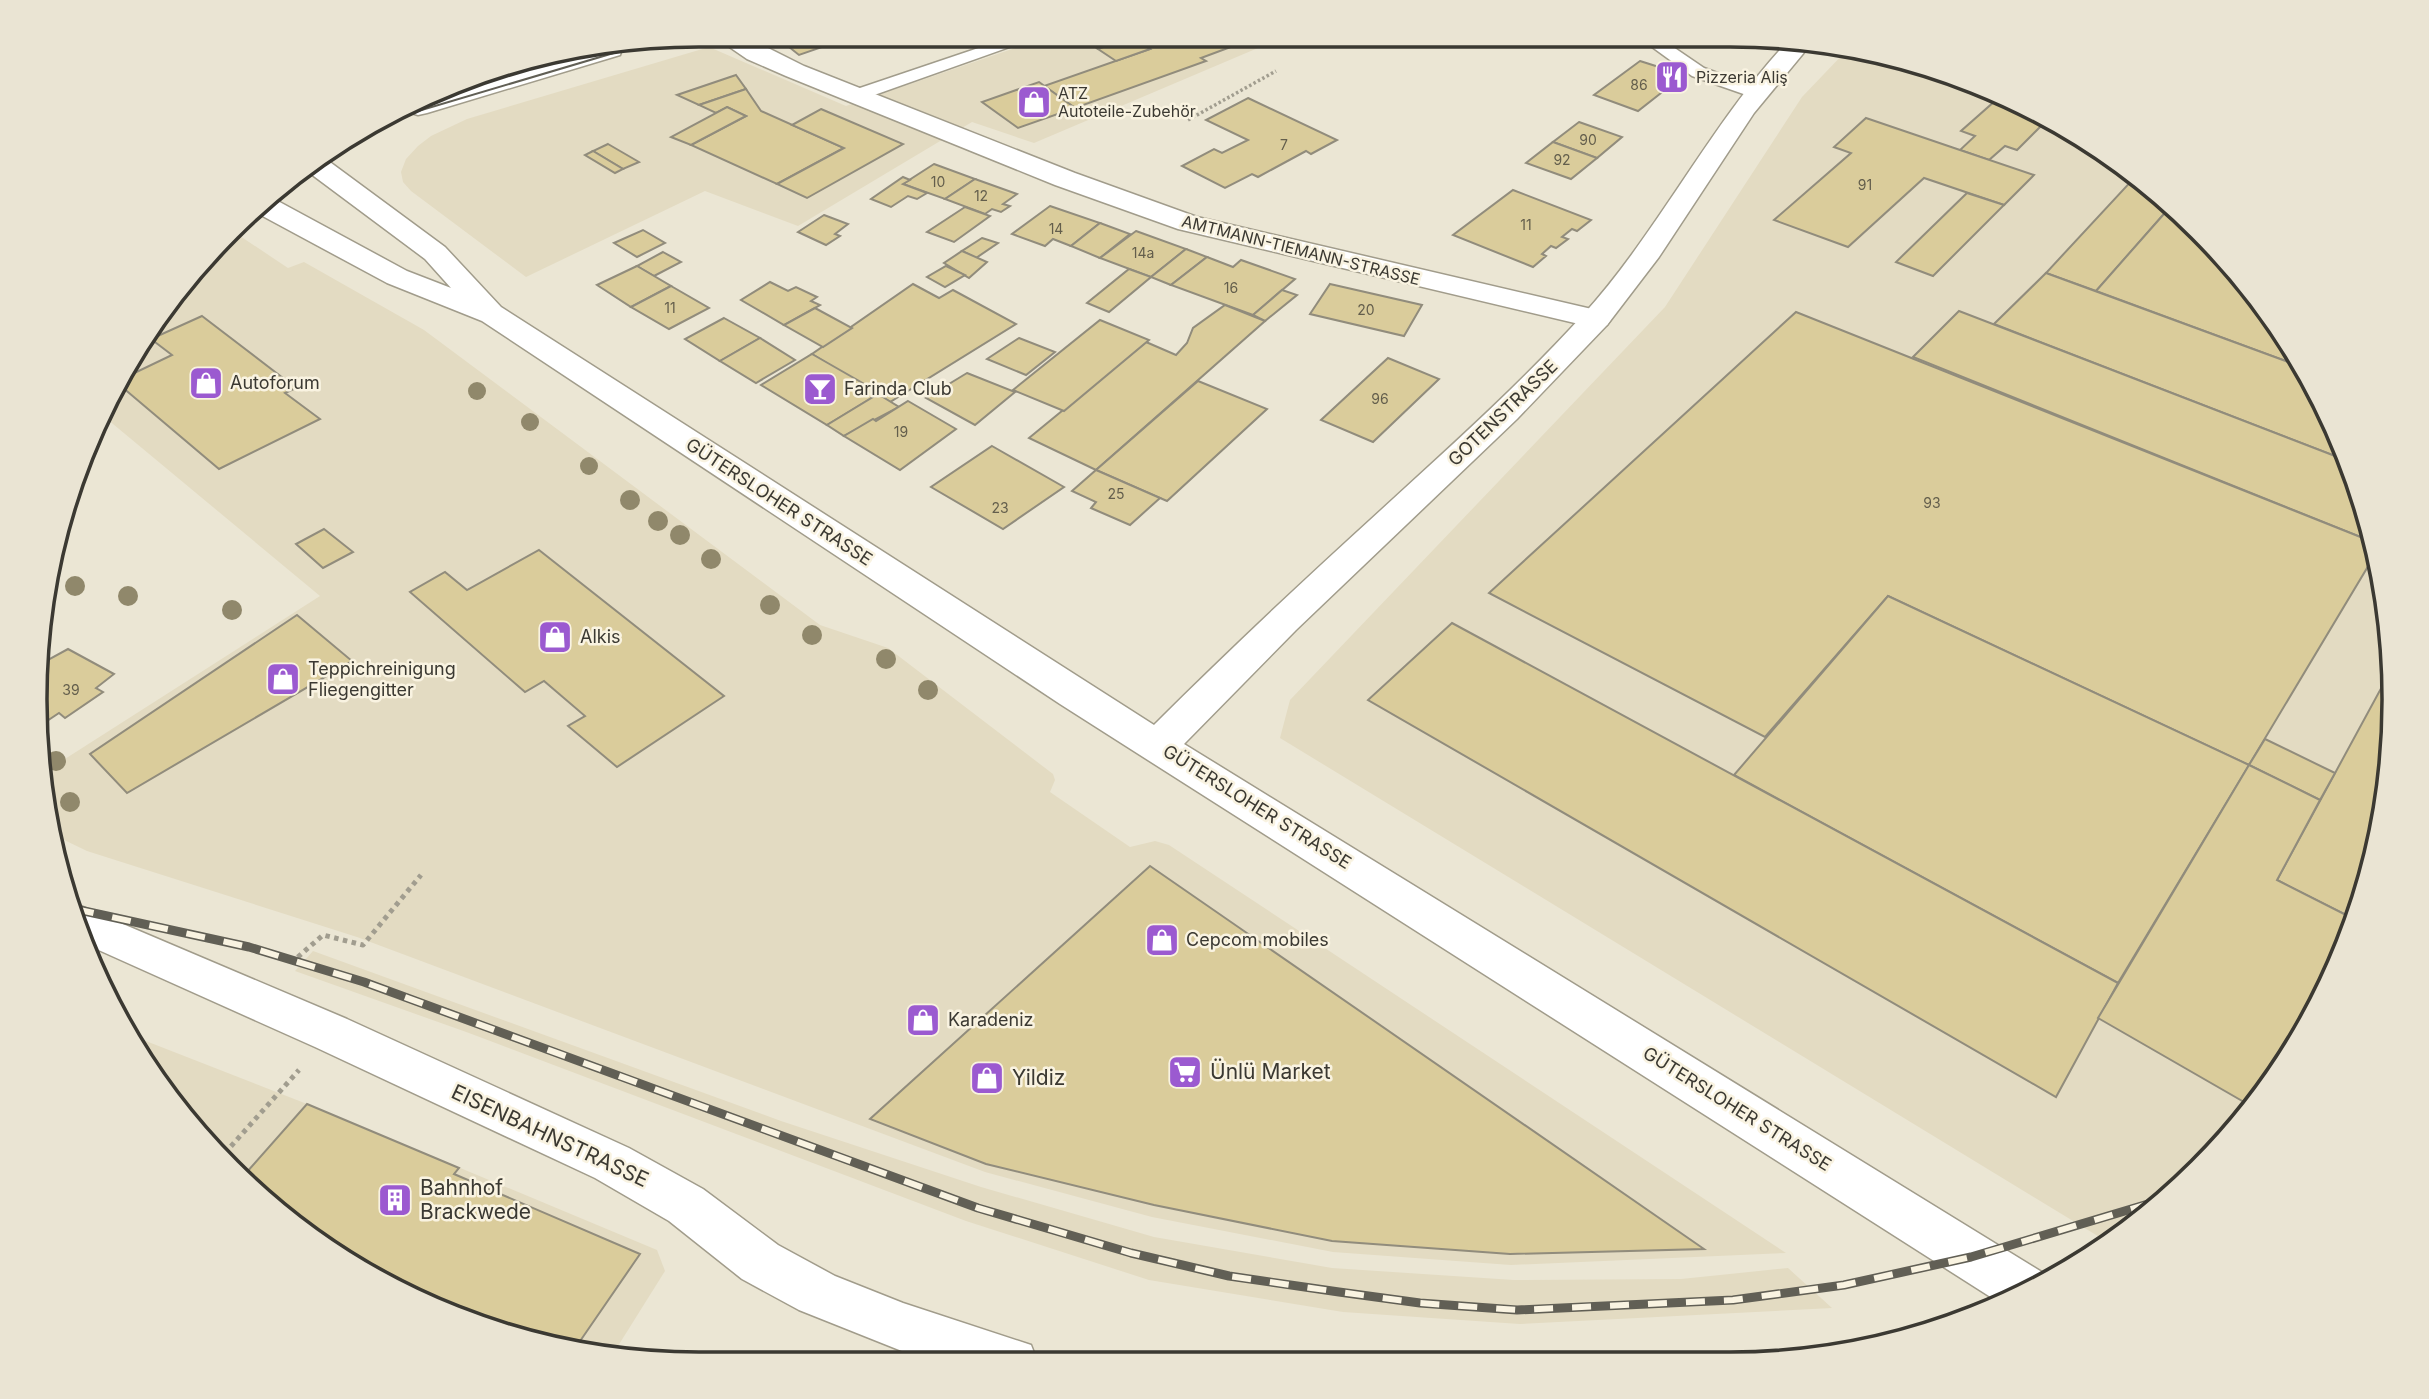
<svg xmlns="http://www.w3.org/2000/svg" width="2429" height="1399" viewBox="0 0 2429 1399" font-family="Inter,sans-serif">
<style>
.built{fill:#e3dbc2}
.building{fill:#dacc9b;stroke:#918c7c;stroke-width:2}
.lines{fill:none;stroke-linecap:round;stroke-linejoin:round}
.lane-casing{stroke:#a19c8b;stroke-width:3}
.street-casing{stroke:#a19c8b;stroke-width:3}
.secondary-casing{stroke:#a19c8b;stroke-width:3}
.path-far1{stroke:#a19d8f;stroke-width:3.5;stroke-dasharray:2.5 2.5;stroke-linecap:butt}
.path{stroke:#a19d8f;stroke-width:5;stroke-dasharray:4.5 4.5;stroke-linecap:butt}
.lane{fill:#fff;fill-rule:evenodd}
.street{fill:#fff;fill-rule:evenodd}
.secondary{fill:#fff;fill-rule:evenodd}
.tram{stroke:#615f55;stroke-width:2}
.rail-casing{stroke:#615f55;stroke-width:9}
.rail{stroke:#f9f3e1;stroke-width:6;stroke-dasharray:19;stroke-linecap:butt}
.tree{fill:#90886b}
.labels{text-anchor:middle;stroke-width:5;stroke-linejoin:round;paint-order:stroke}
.number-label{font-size:14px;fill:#635e4c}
.far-poi-label{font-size:16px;fill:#3b3932;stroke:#f9f3e1;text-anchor:start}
.far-street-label{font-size:16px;fill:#3b3932;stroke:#f9f3e1}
.poi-label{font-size:18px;fill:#3b3932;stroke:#f9f3e1;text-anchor:start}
.street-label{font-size:18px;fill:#3b3932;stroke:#f9f3e1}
.near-poi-label{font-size:21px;fill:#3b3932;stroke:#f9f3e1;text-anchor:start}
.near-street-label{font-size:21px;fill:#3b3932;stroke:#f9f3e1}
.rim{fill:none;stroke:#3b3932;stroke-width:3.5}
</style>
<rect width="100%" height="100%" fill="#ebe6d4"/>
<!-- built -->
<g class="built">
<polygon points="1053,35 1250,36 1265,45 1034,143 972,122 798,226 705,191 526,277 411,191 403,182 401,172 406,159 418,146 431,136 467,119 709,47 846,106"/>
<polygon points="1846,51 1943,70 2098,147 2199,229 2282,330 2343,445 2381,569 2394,699 2381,829 2344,953 2282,1068 2199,1170 2106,1241 1280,738 1290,700 1665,307 1802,97"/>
<polygon points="237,234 288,268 304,262 424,330 820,625 888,648 1053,774 1055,780 1050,792 1130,847 1155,841 1169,845 1786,1253 1511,1265 1333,1252 1152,1217 985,1172 357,937 87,851 58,837 43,773 320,596 107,419 147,330"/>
<polygon points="313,951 781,1121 981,1187 1154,1237 1332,1268 1514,1280 1681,1279 1788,1268 1832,1308 1520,1324 1343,1312 1149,1280 966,1221 469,1033 295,971"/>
<polygon points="133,1036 307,1104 657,1250 665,1271 613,1354 486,1329 331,1252 173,1104"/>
</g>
<!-- building -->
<g class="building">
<polygon points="774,35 815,35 828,45 799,55"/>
<polygon points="815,35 849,35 825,43"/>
<polygon points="1078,36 1233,36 1244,42 1201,58 1206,61 1075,108 1044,86 1150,49 1130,37 1098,49"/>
<polygon points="1472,36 1529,36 1491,46"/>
<polygon points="1130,37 1150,49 1116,61 1098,49"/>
<polygon points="1640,61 1684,75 1638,111 1594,95"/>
<polygon points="736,75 746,89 699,105 677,95"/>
<polygon points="1039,82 1075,108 1018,128 982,102"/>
<polygon points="746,89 761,111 844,148 777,184 691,145 746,116 727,107 716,113 699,105"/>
<polygon points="1248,98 1337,140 1311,154 1306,151 1258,177 1252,174 1225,188 1182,166 1214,149 1222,153 1248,140 1206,120"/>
<polygon points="1995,101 2046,121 2017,150 2005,146 1989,160 1960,150 1975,136 1961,131"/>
<polygon points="727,107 746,116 691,145 671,137"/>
<polygon points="821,109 903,144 807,198 777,184 844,148 792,125"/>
<polygon points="1866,118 1960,150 2034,175 2004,205 1924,178 1848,247 1774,220 1851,153 1834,147"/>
<polygon points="1579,122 1622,137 1597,158 1553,142"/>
<polygon points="1553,142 1597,158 1571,179 1526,163"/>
<polygon points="608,144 639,162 623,169 593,151"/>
<polygon points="593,151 623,169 615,173 585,155"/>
<polygon points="934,164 975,179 945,199 903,184"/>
<polygon points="903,177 910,180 903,184 927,193 917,199 908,196 891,207 871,199"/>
<polygon points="2135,177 2171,206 2096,291 2046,273"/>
<polygon points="975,179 1017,194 1003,204 1010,206 1001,212 992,209 985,214 945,199"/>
<polygon points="1513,190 1591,220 1577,231 1572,229 1562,237 1568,239 1556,248 1551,246 1542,254 1546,256 1533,267 1453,235"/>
<polygon points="1967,193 2004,205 1933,276 1896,262"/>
<polygon points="1050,206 1100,223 1071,246 1053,239 1045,246 1012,234"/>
<polygon points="2171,206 2199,229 2282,330 2302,367 2096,291"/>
<polygon points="965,207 990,216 954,242 927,232"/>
<polygon points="824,215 848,224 835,234 840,236 826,245 798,232"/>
<polygon points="1100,223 1130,234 1100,258 1071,246"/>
<polygon points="643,230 665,243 637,257 614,243"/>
<polygon points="1136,231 1186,249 1151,277 1100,258"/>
<polygon points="982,238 998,243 976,258 962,251"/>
<polygon points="1186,249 1207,257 1171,285 1151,277"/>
<polygon points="962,251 987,262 969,278 944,263"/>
<polygon points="663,252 681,262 654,276 637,266"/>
<polygon points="1207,257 1233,267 1241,260 1295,279 1253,315 1171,285"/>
<polygon points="637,266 671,286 631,307 597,285"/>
<polygon points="946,266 965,275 945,287 927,277"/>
<polygon points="1129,269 1151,277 1109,312 1087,303"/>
<polygon points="2046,273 2302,367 2343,445 2348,461 1994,324"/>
<polygon points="770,282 788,291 796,287 817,297 811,301 820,305 784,325 741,300"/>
<polygon points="913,284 939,298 953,290 1016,324 890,402 812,354"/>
<polygon points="1330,284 1422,305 1404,336 1310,314"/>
<polygon points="671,286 709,308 669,329 631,307"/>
<polygon points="1282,290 1297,295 1265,321 1253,315"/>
<polygon points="1225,305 1265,321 1096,470 1029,438 1146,342 1176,355 1187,343 1193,328"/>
<polygon points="815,308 852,328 823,347 784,325"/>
<polygon points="1959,311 2348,461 2373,542 1913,357"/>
<polygon points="1796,312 2373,542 2376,553 2249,765 1888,596 1765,737 1489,593"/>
<polygon points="202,316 296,388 285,393 320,419 219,469 122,387 126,377 172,355 151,339"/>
<polygon points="724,318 760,338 720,361 685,339"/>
<polygon points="1100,320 1149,340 1064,411 1013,390"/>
<polygon points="760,338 795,360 756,383 720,361"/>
<polygon points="1019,338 1055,352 1026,375 987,359"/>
<polygon points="812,354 880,393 827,425 761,385"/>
<polygon points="1388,358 1439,379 1373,442 1321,420"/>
<polygon points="967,373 1015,392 975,425 926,398"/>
<polygon points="1198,381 1267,409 1167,501 1096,470"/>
<polygon points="878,394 899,407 844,436 827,425"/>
<polygon points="908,401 956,429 900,470 844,436 873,419 876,421"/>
<polygon points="992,446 1064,487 1003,529 931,487"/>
<polygon points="1096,470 1160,498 1130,525 1091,508 1096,502 1072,491"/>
<polygon points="324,529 353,552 323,568 296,544"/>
<polygon points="539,550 724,696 617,767 568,726 585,716 544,681 525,692 410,592 445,572 467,590"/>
<polygon points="1888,596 2249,765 2118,983 1734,775"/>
<polygon points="297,615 352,661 127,793 90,754"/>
<polygon points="1452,623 2118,983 2056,1097 1368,700"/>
<polygon points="68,649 114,674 96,688 103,692 65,718 59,713 38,727 44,662"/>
<polygon points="2391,670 2394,699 2381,829 2354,919 2277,880"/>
<polygon points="2265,739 2335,773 2320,800 2249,765"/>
<polygon points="2249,765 2320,800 2277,880 2354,919 2344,953 2282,1068 2251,1106 2098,1018"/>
<polygon points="1150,866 1704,1249 1510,1254 1332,1241 1154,1205 986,1164 870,1119"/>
<polygon points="307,1104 459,1168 454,1174 640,1254 576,1347 507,1333 376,1274 331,1252 246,1173"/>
</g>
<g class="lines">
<!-- lane casing -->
<g class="lane-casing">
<g id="lane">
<polygon points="1017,35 1043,35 863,99 851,99 848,95 851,91"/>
<polygon points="1637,36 1657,36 1704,68 1761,89 1764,93 1755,98 1692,76"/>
</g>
</g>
<!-- street casing -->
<g class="street-casing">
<g id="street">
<polygon points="712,35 742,35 804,66 1075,173 1197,217 1596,310 1607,313 1611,319 1607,325 1596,328 1178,229 1055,185 786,76 747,59"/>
<polygon points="78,905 347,1019 629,1148 703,1189 778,1245 835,1276 903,1303 1031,1345 1038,1363 932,1363 799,1310 742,1279 669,1221 595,1178 315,1047 83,943 74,906"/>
</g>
</g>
<!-- secondary casing -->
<g class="secondary-casing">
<g id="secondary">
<path d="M1789,40l22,4 -57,69 -95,144 -52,68 -90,94 -221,211 -112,114 861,530 3,7 -48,22 -940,-599 -578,-383 -95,-38 -130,-70 14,-15 3,1 133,72 44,17 -26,-29 -122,-91 20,-11 122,90 56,60 653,418c74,-74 150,-145 227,-215 69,-63 139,-126 202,-195 77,-85 127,-191 206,-275z"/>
<path d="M622,48l-2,7 -193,58 -9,2 -10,-3c67,-36 139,-52 214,-64z"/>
</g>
</g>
<!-- path-far1 -->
<polyline class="path-far1" points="1188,120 1276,71"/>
<!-- path -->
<g class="path">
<polyline points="291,963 323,935 363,945 421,875"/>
<polyline points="225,1153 299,1070"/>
</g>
<!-- lane -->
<use href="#lane" class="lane"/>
<!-- street -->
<use href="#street" class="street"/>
<!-- secondary -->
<use href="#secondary" class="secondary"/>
<!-- tram -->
<polyline class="tram" points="398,117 644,44"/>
<!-- rail casing -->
<g class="rail-casing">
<polyline id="rail" points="75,909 249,947 364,982 978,1208 1131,1253 1229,1276 1339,1292 1420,1303 1517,1310 1733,1300 1844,1285 1971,1257 2158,1201"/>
</g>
<!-- rail -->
<use href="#rail" class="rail"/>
</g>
<!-- trees -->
<g class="tree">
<circle cx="477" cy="391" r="9"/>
<circle cx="530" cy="422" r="9"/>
<circle cx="589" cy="466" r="9"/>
<circle cx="630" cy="500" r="10"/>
<circle cx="658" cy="521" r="10"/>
<circle cx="680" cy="535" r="10"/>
<circle cx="711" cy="559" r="10"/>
<circle cx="75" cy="586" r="10"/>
<circle cx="128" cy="596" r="10"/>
<circle cx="770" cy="605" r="10"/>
<circle cx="232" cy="610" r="10"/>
<circle cx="812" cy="635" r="10"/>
<circle cx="886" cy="659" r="10"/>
<circle cx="928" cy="690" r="10"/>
<circle cx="56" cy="761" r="10"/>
<circle cx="70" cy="802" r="10"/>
</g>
<!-- icons -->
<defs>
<g id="restaurant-square" transform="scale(1.75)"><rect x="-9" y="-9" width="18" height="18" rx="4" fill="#9b5ad0" stroke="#f9f3e1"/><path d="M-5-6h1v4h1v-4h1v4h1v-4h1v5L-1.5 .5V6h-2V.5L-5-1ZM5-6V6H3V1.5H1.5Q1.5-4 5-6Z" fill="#fff"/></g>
<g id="shop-square" transform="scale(1.75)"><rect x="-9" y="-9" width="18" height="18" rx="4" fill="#9b5ad0" stroke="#f9f3e1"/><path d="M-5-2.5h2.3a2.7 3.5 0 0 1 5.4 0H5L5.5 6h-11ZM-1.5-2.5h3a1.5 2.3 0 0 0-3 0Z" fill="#fff"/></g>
<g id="bar-square" transform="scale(1.75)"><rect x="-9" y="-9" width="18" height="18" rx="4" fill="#9b5ad0" stroke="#f9f3e1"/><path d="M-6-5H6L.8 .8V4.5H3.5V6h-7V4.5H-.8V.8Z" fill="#fff"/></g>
<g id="supermarket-square" transform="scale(1.75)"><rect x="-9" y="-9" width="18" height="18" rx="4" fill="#9b5ad0" stroke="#f9f3e1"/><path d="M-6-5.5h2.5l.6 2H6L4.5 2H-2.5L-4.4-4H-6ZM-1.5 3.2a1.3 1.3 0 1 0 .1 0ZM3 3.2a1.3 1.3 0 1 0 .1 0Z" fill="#fff"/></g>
<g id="building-square" transform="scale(1.75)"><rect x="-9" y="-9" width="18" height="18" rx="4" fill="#9b5ad0" stroke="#f9f3e1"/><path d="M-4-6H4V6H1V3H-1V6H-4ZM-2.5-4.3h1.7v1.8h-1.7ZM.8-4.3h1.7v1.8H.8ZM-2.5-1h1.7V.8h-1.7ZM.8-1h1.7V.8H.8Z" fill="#fff"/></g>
</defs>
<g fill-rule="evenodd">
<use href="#restaurant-square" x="1672" y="77"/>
<use href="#shop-square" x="1034" y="102"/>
<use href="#shop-square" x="206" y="383"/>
<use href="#bar-square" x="820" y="389"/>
<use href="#shop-square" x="555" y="637"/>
<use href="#shop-square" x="283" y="679"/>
<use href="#shop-square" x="1162" y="940"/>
<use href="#shop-square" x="923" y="1020"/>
<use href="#supermarket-square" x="1185" y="1072"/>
<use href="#shop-square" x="987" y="1078"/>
<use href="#building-square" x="395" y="1200"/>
</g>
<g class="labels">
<!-- number labels -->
<g class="number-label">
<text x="1639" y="90">86</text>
<text x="1588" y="145">90</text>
<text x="1284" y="150">7</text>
<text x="1562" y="165">92</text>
<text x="938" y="187">10</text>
<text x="1865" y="190">91</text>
<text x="981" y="201">12</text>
<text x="1526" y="230">11</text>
<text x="1056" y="234">14</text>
<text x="1143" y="258">14a</text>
<text x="1231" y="293">16</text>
<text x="670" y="313">11</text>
<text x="1366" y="315">20</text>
<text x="1380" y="404">96</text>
<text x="901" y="437">19</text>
<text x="1116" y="499">25</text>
<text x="1932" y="508">93</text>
<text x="1000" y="513">23</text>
<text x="71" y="695">39</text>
</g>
<!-- far-poi labels -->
<g class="far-poi-label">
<text x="1696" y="83">Pizzeria Aliş</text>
<text x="1058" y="99">ATZ<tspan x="1058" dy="18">Autoteile-Zubehör</tspan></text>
</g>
<!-- far-street labels -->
<g class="far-street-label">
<text transform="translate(1301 250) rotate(14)" y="6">AMTMANN-TIEMANN-STRASSE</text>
</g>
<!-- poi labels -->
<g class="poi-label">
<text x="230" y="389">Autoforum</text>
<text x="844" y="395">Farinda Club</text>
<text x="580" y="643">Alkis</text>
<text x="308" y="675">Teppichreinigung<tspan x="308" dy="21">Fliegengitter</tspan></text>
<text x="1186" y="946">Cepcom mobiles</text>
<text x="948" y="1026">Karadeniz</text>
</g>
<!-- street labels -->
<g class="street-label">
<text transform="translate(1503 413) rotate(-44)" y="6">GOTENSTRASSE</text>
<text transform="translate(779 502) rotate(33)" y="6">GÜTERSLOHER STRASSE</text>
<text transform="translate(1257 807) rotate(32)" y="6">GÜTERSLOHER STRASSE</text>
<text transform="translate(1737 1109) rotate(32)" y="6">GÜTERSLOHER STRASSE</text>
</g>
<!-- near-poi labels -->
<g class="near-poi-label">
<text x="1210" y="1079">Ünlü Market</text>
<text x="1012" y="1085">Yildiz</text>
<text x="420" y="1195">Bahnhof<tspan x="420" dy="24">Brackwede</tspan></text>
</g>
<!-- near-street labels -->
<g class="near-street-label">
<text transform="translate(550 1136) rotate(25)" y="7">EISENBAHNSTRASSE</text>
</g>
</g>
<!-- crop -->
<path d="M0 0H2429V1399H0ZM699 47H1730A652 652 0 0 1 2382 699V700A652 652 0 0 1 1730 1352H699A652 652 0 0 1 47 700V699A652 652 0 0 1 699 47Z" fill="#eae4d3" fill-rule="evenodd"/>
<path class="rim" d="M699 47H1730A652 652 0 0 1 2382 699V700A652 652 0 0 1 1730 1352H699A652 652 0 0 1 47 700V699A652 652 0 0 1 699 47Z"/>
</svg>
